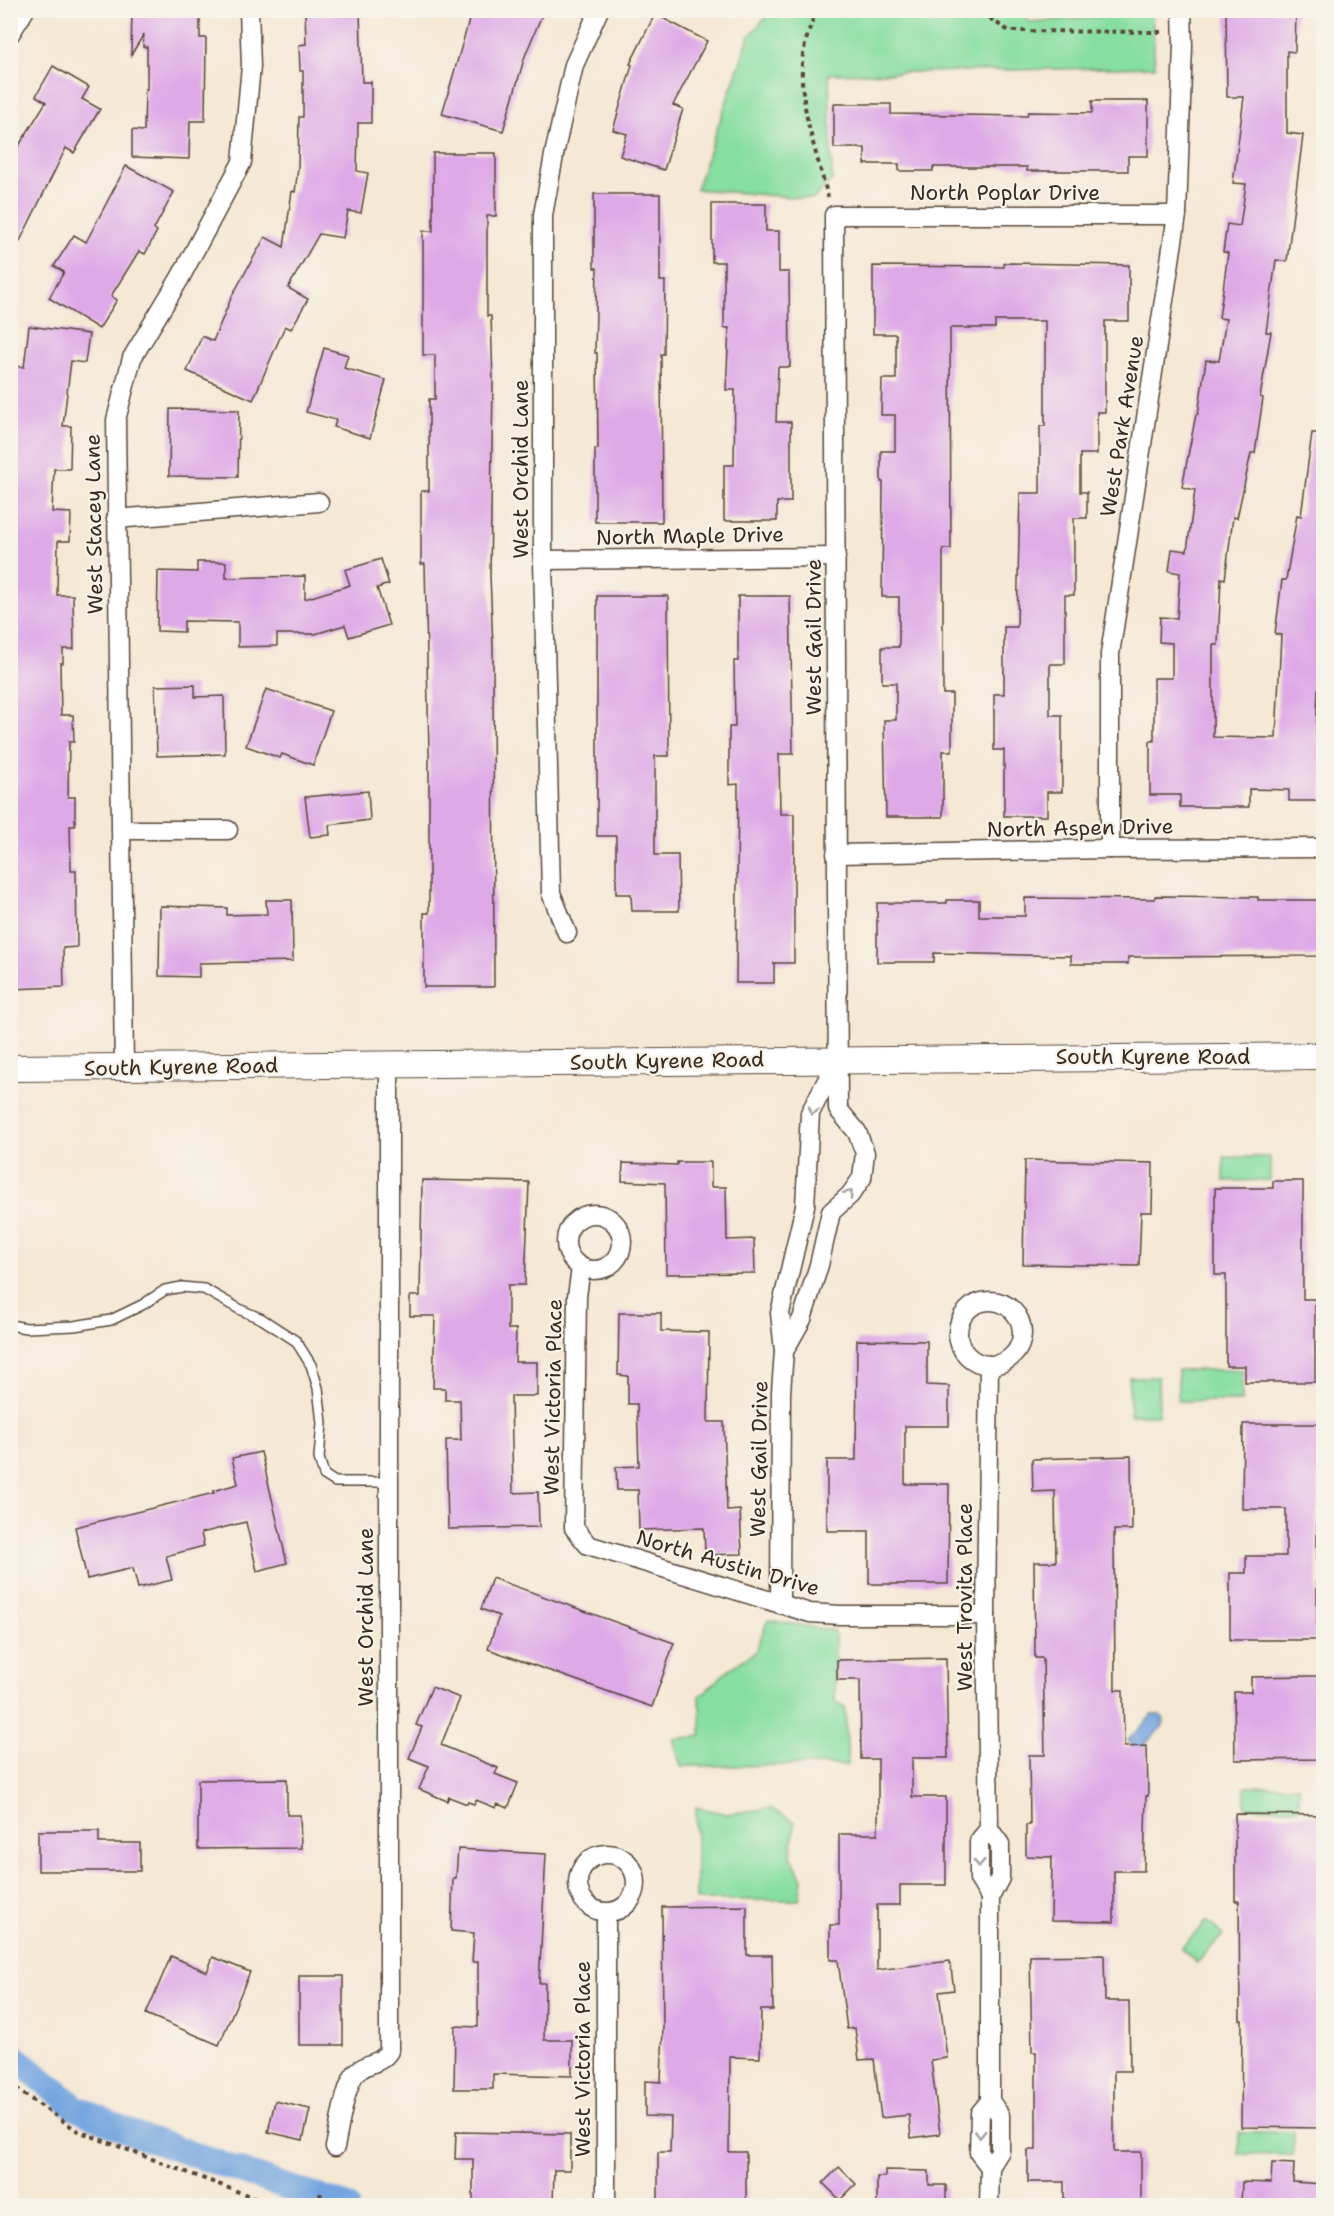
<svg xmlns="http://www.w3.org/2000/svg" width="1334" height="2216" viewBox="0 0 1334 2216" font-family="'Shantell Sans',sans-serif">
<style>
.green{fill:#87dea1;stroke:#618460;stroke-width:1.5}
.water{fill:#74a5df;stroke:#58687e;stroke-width:1.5}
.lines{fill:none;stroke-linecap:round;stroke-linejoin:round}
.canal{stroke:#74a5df;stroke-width:26}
.building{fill:#dea9e7}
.service-casing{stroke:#574639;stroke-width:12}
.minor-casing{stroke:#574639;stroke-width:21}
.secondary-casing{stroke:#574639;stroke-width:28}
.path{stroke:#574639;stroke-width:4;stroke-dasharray:4.5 4.5;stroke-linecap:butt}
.service{stroke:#fff;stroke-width:9}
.minor{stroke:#fff;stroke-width:18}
.secondary{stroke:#fff;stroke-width:26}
.oneway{stroke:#a79f9a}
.labels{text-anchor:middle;stroke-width:4.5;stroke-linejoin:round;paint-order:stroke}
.street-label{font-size:21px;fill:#3b2a1e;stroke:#f7f3e8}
</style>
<rect width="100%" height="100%" fill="#f7f3e8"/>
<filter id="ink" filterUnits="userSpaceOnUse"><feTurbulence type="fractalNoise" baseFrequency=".0167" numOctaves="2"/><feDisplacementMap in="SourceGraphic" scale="12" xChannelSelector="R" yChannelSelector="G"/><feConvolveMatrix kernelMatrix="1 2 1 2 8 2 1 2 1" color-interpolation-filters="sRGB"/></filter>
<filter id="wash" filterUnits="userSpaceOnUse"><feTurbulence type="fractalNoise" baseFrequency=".008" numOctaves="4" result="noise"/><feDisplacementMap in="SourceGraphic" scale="24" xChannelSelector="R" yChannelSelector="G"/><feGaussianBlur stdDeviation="1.35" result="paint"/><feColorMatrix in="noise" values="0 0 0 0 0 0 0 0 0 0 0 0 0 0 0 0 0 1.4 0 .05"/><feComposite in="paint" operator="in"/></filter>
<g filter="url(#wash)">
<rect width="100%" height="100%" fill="#f5e8d5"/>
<!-- green -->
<g class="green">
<polygon points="1027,10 1028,22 1152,13 1155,67 829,74 832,180 813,199 696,189 749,37 771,11"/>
<polygon points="1224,1157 1270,1157 1270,1180 1224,1181"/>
<rect x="1178" y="1370" width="64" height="31"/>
<polygon points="1129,1377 1158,1377 1159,1415 1130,1415"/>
<polygon points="768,1620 835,1631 835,1701 845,1708 848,1765 681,1766 673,1739 701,1736 700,1696 728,1670 755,1652"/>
<rect x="1245" y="1786" width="54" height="22"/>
<polygon points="696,1807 727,1814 770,1808 795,1822 791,1856 802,1879 799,1900 696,1900"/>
<polygon points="1207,1921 1223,1935 1196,1963 1181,1948"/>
<polygon points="1239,2132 1294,2132 1293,2155 1239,2154"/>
</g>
<!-- water -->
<polygon class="water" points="1152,1715 1160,1715 1163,1718 1163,1726 1139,1750 1136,1751 1128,1740"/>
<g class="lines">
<!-- canal -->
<polyline class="canal" points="10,2053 75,2107 137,2135 275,2183 346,2206"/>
</g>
<g id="blocks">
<!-- building -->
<g class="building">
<polygon points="132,10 200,10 200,38 206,38 205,121 190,121 189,159 132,157 132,130 144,131 145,89 147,90 147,47 143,47 144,34 131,55"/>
<polygon points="305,10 360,10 362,82 371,82 371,123 358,123 357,171 368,173 361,213 348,211 343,238 319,234 288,288 308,299 291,329 285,326 253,400 187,371 202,336 213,341 232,296 265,237 284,247 292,191 295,192 298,168 299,117 303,117 303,71 300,71 299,45 306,44"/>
<polygon points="472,10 544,10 525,56 503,131 442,114"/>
<polygon points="1226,10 1296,10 1295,52 1287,51 1287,133 1303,135 1287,261 1276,260 1266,332 1271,332 1260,397 1263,398 1255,453 1251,453 1237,518 1233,517 1225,579 1221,578 1218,645 1213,645 1213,737 1276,738 1281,635 1275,634 1282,580 1286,580 1297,515 1301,516 1312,433 1323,433 1323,689 1318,689 1316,738 1323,738 1323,801 1289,801 1289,790 1249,789 1249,807 1180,807 1180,795 1150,795 1150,741 1154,741 1154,678 1172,678 1172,643 1159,642 1160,617 1177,618 1180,573 1169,571 1172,549 1187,551 1195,490 1182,487 1196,414 1198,414 1206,360 1219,361 1226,319 1219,318 1228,253 1223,252 1227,224 1240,226 1246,184 1233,183 1244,97 1227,97"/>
<polygon points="655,14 707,41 673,105 683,109 664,170 620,156 627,134 613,130 632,65 630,64"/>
<polygon points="53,66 89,87 82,99 100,109 74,153 66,148 10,261 10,160 46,102 36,96"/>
<polygon points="1092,101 1148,101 1148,156 1128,156 1128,171 1027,171 1027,167 933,167 933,171 899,171 899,164 865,164 865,148 834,148 834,104 891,104 891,114 1027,116 1028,112 1092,113"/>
<polygon points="433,153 496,153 496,216 487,216 487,316 491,316 493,382 490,576 493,647 494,987 424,987 424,913 429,913 429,753 425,564 421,564 421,491 429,491 429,399 435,399 435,355 423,355 423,231 433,231"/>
<polygon points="126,166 174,192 154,229 157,231 145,254 139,251 111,296 117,300 99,329 49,298 64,272 54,266 74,235 86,242"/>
<polygon points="594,194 660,194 660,281 665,281 664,354 661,354 662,522 595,522 595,449 598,449 597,353 595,353 597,268 594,268"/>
<polygon points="712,204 766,204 766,231 779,231 779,272 789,272 790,367 778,367 776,422 791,422 791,502 777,502 777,521 724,521 724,465 734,465 735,390 726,390 729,328 724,328 724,262 712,262"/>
<polygon points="1004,263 1129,265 1129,321 1105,321 1105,412 1097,412 1097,454 1080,454 1080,492 1087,492 1087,518 1074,518 1074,595 1065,595 1065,664 1050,664 1050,715 1062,715 1062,792 1047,792 1047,816 1004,816 1004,750 994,750 994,694 1004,694 1004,627 1017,627 1020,493 1040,493 1040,426 1045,426 1045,321 995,321 995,328 950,328 951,549 943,549 943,694 952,694 952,751 943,751 943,817 886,817 884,720 896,720 896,683 882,683 882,647 899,647 899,597 882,597 883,482 881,482 881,451 895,451 895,415 881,415 882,379 896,379 896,334 873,334 873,266 1004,267"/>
<polygon points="29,326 89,334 85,363 71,361 63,426 71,426 70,469 54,469 52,512 71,513 70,541 58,541 57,595 73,595 74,649 63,649 63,663 60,663 61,715 73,715 74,742 69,742 68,797 75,797 75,826 70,826 71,871 76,871 77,947 63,948 64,987 10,989 10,963 16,963 12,839 14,839 15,784 10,784 10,757 15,757 13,702 10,702 10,625 15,625 14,580 10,580 10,385 13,366 24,367"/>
<polygon points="324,348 348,355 344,368 386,380 370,438 334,427 336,420 306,412"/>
<polygon points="170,409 239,410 238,477 169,476"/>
<polygon points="381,559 389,584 377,588 389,625 349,637 345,625 315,634 277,634 277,646 238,647 238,622 184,621 184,632 157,631 158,571 197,572 197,562 226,562 226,578 305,576 305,599 350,585 345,570"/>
<polygon points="597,596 668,596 669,756 655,756 655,855 678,855 679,911 632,911 631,894 616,894 616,836 597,836"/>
<polygon points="738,596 790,596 793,754 779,754 780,814 794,814 794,963 774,963 774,983 736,983 738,784 729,785 729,727 735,727 734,661 738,661"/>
<polygon points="195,685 195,697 224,696 225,754 157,756 155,686"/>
<polygon points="266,689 331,711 313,765 282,754 280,758 246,746"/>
<polygon points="368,791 370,820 329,825 330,835 310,837 305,797"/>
<polygon points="1155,896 1258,897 1258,900 1322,900 1322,956 1128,957 1128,964 1071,964 1071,956 934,953 934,962 877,962 877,903 947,903 947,900 979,900 979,916 1025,916 1025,898 1155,899"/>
<polygon points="266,900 292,900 293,961 199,963 199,977 159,976 160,906 227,908 227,915 267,914"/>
<polygon points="1025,1160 1153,1163 1152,1212 1141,1212 1139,1266 1023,1264"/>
<polygon points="677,1162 711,1162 711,1187 726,1187 727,1240 754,1239 755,1273 666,1274 665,1183 622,1181 623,1163 677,1165"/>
<polygon points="422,1180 529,1182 525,1285 508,1285 508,1329 516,1329 515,1362 537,1362 537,1396 511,1396 513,1493 538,1492 539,1527 448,1529 446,1440 461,1440 460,1400 445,1400 445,1388 433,1388 435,1316 410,1316 410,1296 420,1296"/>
<polygon points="1273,1181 1303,1181 1303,1299 1315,1299 1315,1382 1245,1382 1245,1366 1226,1366 1226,1275 1215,1275 1215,1188 1273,1188"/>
<polygon points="619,1313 661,1313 661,1331 709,1332 708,1422 724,1422 727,1511 740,1510 742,1554 705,1555 704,1528 639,1530 638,1490 617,1490 616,1467 639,1466 637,1404 628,1404 628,1376 618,1375"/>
<polygon points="857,1340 927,1341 927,1385 949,1386 949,1426 905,1426 905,1484 949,1484 948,1584 869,1584 869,1531 827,1531 827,1460 856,1460"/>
<polygon points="1243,1424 1320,1424 1319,1509 1317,1509 1317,1640 1230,1640 1230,1573 1246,1573 1246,1556 1286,1556 1286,1509 1242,1509"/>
<polygon points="261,1452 287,1563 257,1571 246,1522 201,1533 204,1546 166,1556 172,1580 138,1588 133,1568 87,1579 75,1527 214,1493 213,1491 238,1484 232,1458"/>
<polygon points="1131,1456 1132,1530 1114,1530 1115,1690 1123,1690 1124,1747 1147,1746 1148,1796 1146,1796 1144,1871 1114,1871 1114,1922 1051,1921 1052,1857 1026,1856 1026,1825 1030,1825 1029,1755 1045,1755 1043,1658 1035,1658 1034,1562 1056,1562 1055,1491 1033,1492 1032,1459"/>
<polygon points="492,1578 674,1643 652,1707 488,1649 499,1616 481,1609"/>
<polygon points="946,1658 948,1758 912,1758 912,1797 946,1797 946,1885 900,1885 900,1905 877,1905 877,1970 950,1961 954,1990 939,1992 947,2058 931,2060 940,2134 911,2138 909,2115 881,2118 874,2059 859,2060 855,2028 847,2029 838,1960 830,1960 830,1925 839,1925 839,1834 878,1834 878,1759 861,1759 860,1680 837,1680 837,1660"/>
<polygon points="1311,1676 1320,1676 1321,1759 1235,1760 1234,1692 1251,1692 1251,1677"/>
<polygon points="432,1687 460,1698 441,1745 498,1768 495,1774 518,1783 508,1808 497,1804 496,1808 476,1800 474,1804 468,1802 467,1804 449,1797 447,1801 419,1789 429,1766 409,1758 422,1727 416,1725"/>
<polygon points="287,1779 287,1815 300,1815 301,1848 198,1849 198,1780"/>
<polygon points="1235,1814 1323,1815 1323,2128 1241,2127 1242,2020 1240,2020 1239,1901 1235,1901"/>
<polygon points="38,1831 99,1831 99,1843 140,1843 140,1871 38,1871"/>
<polygon points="458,1849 546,1854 539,1983 545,1983 544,2040 572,2040 572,2076 493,2074 493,2089 454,2089 455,2026 478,2027 478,1962 472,1962 474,1933 451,1931 453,1878 456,1878"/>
<polygon points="747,1906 747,1955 772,1955 773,2010 761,2010 760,2058 730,2057 729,2152 746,2152 746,2205 658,2205 658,2152 670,2152 671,2117 645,2116 645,2081 661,2082 663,2027 662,1907"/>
<polygon points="1104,1955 1105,2001 1129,2001 1130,2071 1114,2071 1114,2152 1141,2152 1141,2203 1064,2203 1064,2182 1028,2182 1028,2150 1036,2150 1036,2052 1032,2052 1030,1956"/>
<polygon points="171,1956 207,1972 213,1957 250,1972 219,2045 146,2014"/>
<rect x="299" y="1976" width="44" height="69"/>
<polygon points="275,2101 310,2109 303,2140 268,2132"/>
<polygon points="456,2132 570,2134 570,2170 554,2170 553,2205 473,2205 473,2159 455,2159"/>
<polygon points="1272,2163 1294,2164 1293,2182 1323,2184 1323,2205 1241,2205 1242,2182 1271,2183"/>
<polygon points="839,2167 856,2184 840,2200 823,2183"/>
<polygon points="885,2170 929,2171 929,2185 946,2185 946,2205 877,2205 877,2177 885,2177"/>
</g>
</g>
</g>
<g filter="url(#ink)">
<use href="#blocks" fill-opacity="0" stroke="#574639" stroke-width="1.5"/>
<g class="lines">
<!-- service casing -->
<g class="service-casing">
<polyline id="service" points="10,1325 26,1328 74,1326 111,1320 142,1305 165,1290 182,1287 204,1289 241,1310 262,1319 296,1341 311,1365 318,1388 322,1423 319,1458 324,1475 335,1482 389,1482"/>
</g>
<!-- minor casing -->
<g class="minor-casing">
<g id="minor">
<polyline points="10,34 25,10"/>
<polyline points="116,519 319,502"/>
<polyline points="543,560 836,557"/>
<polyline points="121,830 228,830"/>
<polyline points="1110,849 1110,654 1177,215 1183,45 1182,10"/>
<polyline points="836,854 1110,849 1324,848"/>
<polyline points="567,933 551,893 543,560 543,215 555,150 574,65 599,10"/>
<polyline points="124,1068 116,420 132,358 180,278 242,162 251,66 249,10"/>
<circle cx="594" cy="1242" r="28"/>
<polyline points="581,1268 577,1296 574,1528 588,1545 810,1613 840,1615 986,1615"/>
<circle cx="990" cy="1333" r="32"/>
<polyline points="784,1351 802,1319 819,1265 831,1212 850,1195 862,1178 865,1153 857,1132 838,1109 834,215 1177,215"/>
<polyline points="989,1365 986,1615 989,1829 1000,1844 1000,1878 990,1897 990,2101 1000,2115 1000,2151 990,2167 989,2206"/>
<polyline points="780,1604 781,1392 784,1351 780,1313 805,1206 810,1113 837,1061"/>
<polyline points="989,1829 979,1841 979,1879 990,1897"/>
<circle cx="607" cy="1883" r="29"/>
<polyline points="606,1913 606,2206"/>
<polyline points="990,2101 980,2113 979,2153 990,2167"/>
<path d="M335,2147c4,-17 10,-66 23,-76 11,-9 23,-7 31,-20v-986"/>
</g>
</g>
<!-- secondary casing -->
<g class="secondary-casing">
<polyline id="secondary" points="10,1068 1324,1056"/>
</g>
<!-- path -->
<g class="path">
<path d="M816,10c-6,18 -13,36 -14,54 -2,46 15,90 26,133"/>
<polyline points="985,10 992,20 1009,31 1164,32"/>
<polyline points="10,2082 22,2093 78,2131 276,2206"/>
<polyline points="317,2206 322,2190"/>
</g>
<!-- service -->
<use href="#service" class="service"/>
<!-- minor -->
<use href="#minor" class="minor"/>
<!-- secondary -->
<use href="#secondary" class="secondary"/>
</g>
<!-- one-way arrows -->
<defs><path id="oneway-chevron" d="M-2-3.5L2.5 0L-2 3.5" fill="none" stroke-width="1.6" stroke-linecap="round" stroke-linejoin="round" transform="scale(1.5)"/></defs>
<g class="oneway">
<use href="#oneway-chevron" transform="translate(813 1111) rotate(108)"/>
<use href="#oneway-chevron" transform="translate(849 1194) rotate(-49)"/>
<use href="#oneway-chevron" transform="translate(979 1863) rotate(90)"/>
<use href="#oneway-chevron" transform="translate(980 2134) rotate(91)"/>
</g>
</g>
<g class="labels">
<!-- street labels -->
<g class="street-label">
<text x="1005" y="200">North Poplar Drive</text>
<text transform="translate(1122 426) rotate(-81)" y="7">West Park Avenue</text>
<text transform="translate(521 469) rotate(-90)" y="7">West Orchid Lane</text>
<text transform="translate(94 524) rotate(-91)" y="7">West Stacey Lane</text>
<text transform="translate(690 536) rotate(-1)" y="7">North Maple Drive</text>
<text transform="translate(814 637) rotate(-90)" y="7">West Gail Drive</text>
<text transform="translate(1080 828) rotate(-1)" y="7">North Aspen Drive</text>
<text x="1153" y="1064">South Kyrene Road</text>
<text transform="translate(667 1061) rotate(-1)" y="7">South Kyrene Road</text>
<text transform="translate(181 1067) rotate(-1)" y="7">South Kyrene Road</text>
<text transform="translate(553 1397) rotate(-89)" y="7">West Victoria Place</text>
<text transform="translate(759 1459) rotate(-89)" y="7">West Gail Drive</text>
<text transform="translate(728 1563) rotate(16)" y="7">North Austin Drive</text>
<text transform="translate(965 1597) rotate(-90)" y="7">West Trovita Place</text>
<text transform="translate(366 1617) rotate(-90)" y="7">West Orchid Lane</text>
<text transform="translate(583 2059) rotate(-90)" y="7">West Victoria Place</text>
</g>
</g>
<!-- margin -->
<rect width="1334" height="2216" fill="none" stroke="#f7f3e8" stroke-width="36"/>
</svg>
